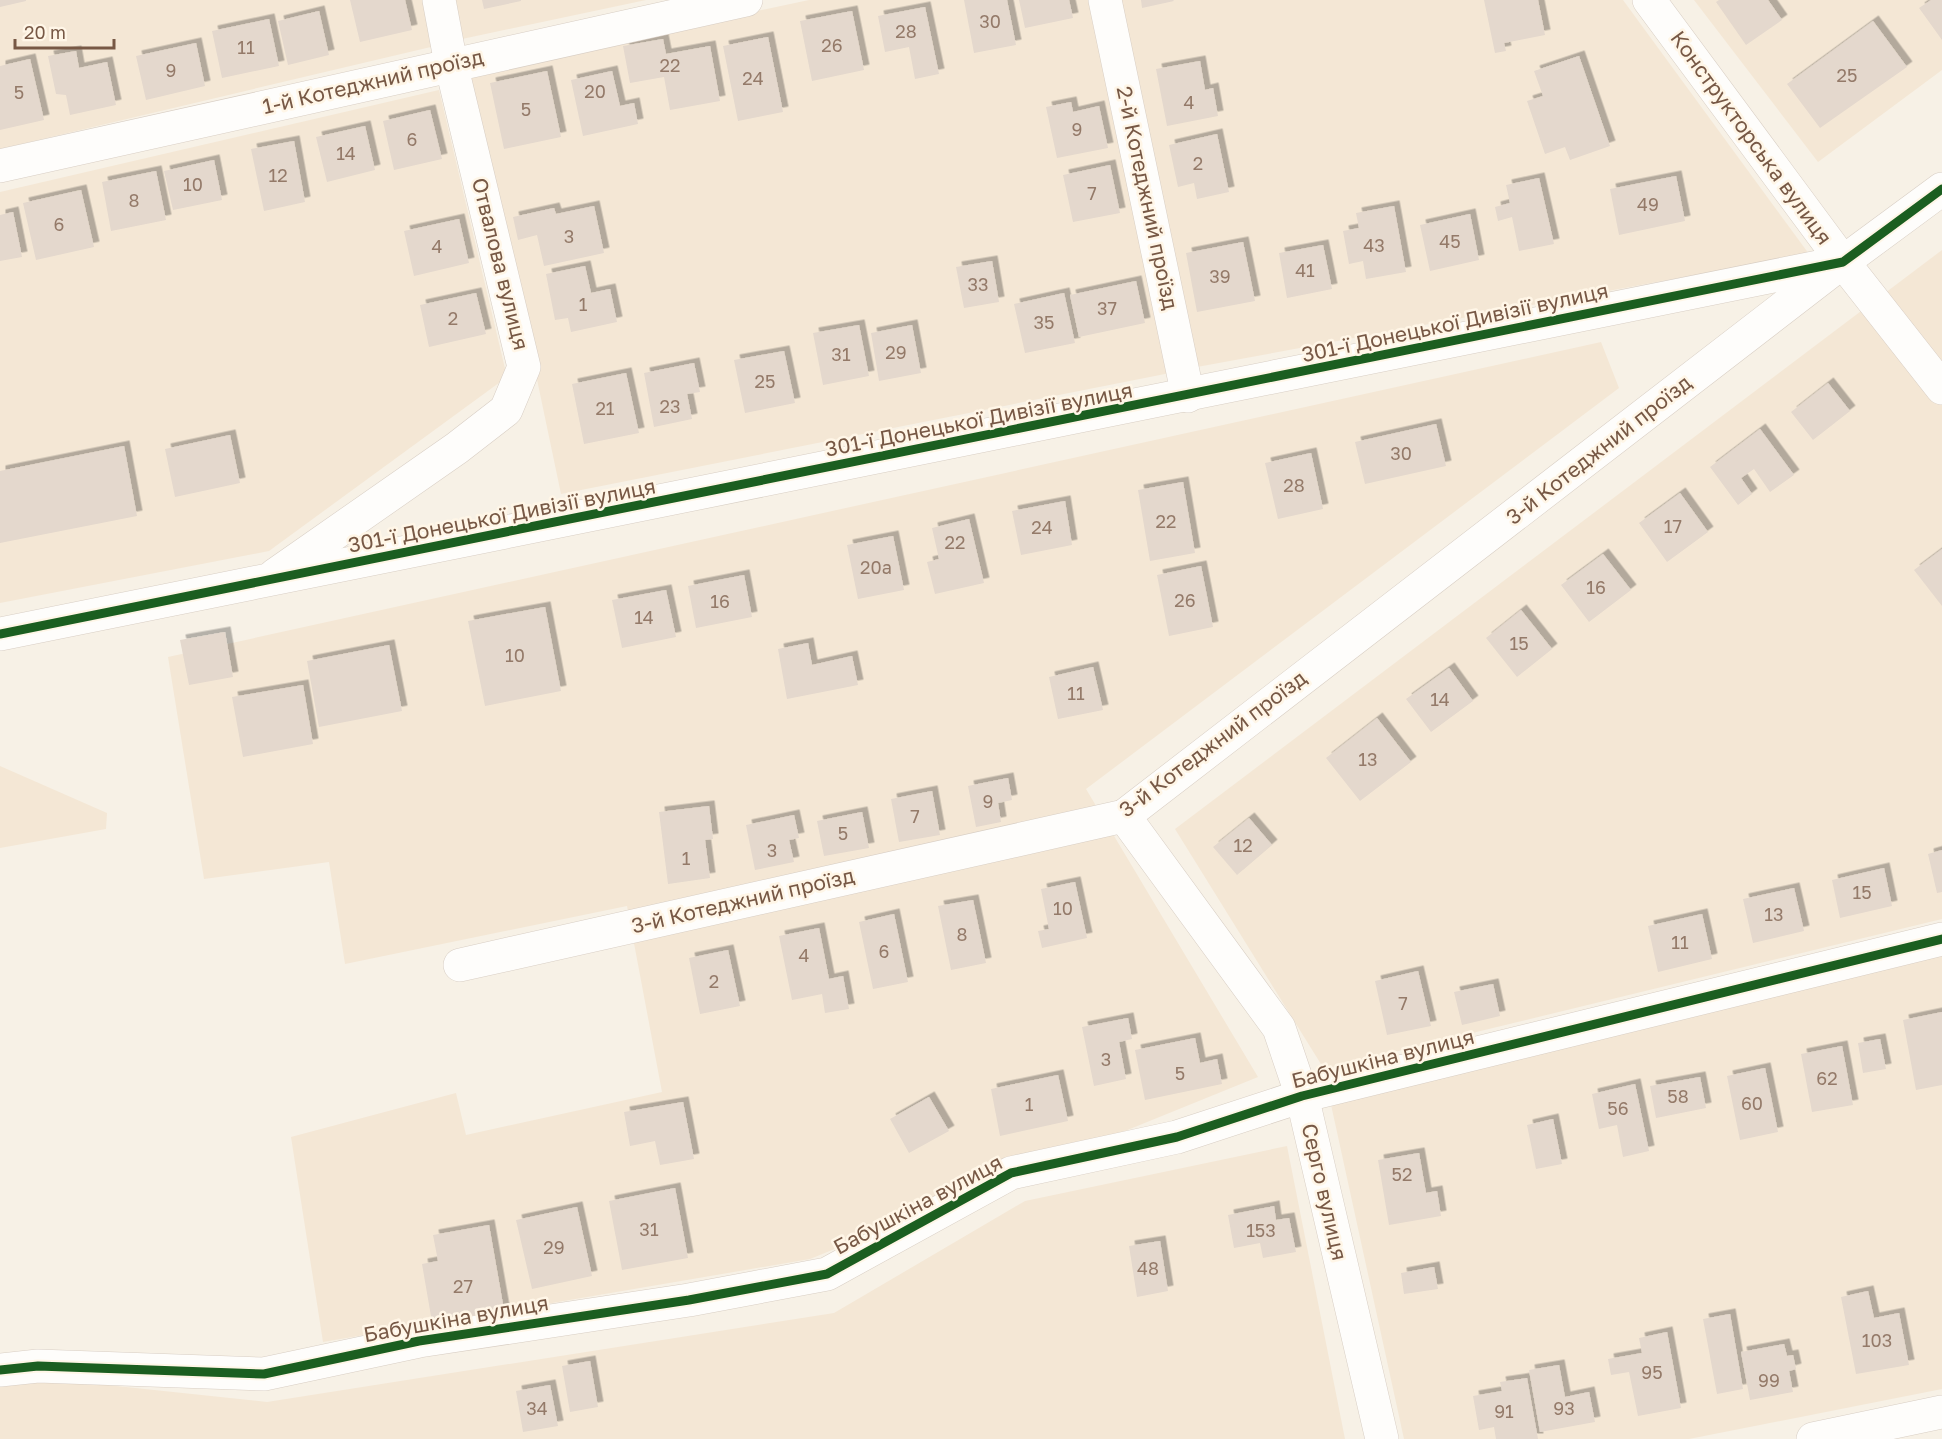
<svg xmlns="http://www.w3.org/2000/svg" width="1942" height="1439" viewBox="0 0 1942 1439" font-family="'Golos Text',sans-serif">
<style>
.residential{fill:#f4e7d5}
.building{fill:#e4d8cd;filter:url(#shadow)}
.lines{fill:none;stroke-linecap:round;stroke-linejoin:round}
.minor-casing{stroke:#d8cec4;stroke-width:34}
.minor{stroke:#fefdfb;stroke-width:33}
.cycleway-casing{stroke:#fff6e7;stroke-width:13}
.cycleway{stroke:#1b5e20;stroke-width:9}
.labels{text-anchor:middle;stroke-width:5;stroke-linejoin:round;paint-order:stroke}
.number-label{font-size:18px;fill:#947a69}
.street-label{font-size:21px;fill:#775845;stroke:#fff6e7}
</style>
<defs>
<filter id="shadow"><feDropShadow dx="5.5" dy="-5.5" stdDeviation="0" flood-color="#0004"/></filter>
</defs>
<rect width="100%" height="100%" fill="#f7f1e6"/>
<!-- residential -->
<g class="residential">
<polygon points="0,0 426,0 435,46 0,149"/>
<polygon points="455,0 646,0 462,39"/>
<polygon points="809,0 1092,0 1175,372 561,494 530,346 464,73"/>
<polygon points="1119,0 1623,0 1809,254 1197,367"/>
<polygon points="1694,0 1942,0 1942,70 1818,162"/>
<polygon points="439,90 507,377 269,551 0,603 0,192"/>
<polygon points="1942,250 1942,919 1324,1069 1175,829"/>
<polygon points="1601,342 1619,388 1086,789 1258,1077 810,1259 323,1342 291,1137 456,1093 466,1135 662,1092 627,906 345,964 329,862 204,879 168,657"/>
<polygon points="0,766 107,813 106,829 0,848"/>
<polygon points="1942,956 1942,1389 1689,1439 1404,1439 1330,1100"/>
<polygon points="1287,1146 1345,1439 0,1439 0,1385 50,1379 267,1402 834,1313 1025,1201"/>
</g>
<!-- building -->
<g class="building">
<polygon points="0,0 26,0 26,1 0,7"/>
<polygon points="350,0 405,0 412,30 360,42"/>
<polygon points="482,0 521,0 521,1 484,9"/>
<polygon points="964,0 1007,0 1016,45 974,53"/>
<polygon points="1019,0 1069,0 1073,18 1025,28"/>
<polygon points="1141,0 1173,0 1174,1 1142,8"/>
<polygon points="1484,0 1538,0 1545,35 1504,43 1506,51 1495,53"/>
<polygon points="1719,0 1768,0 1782,20 1746,45 1716,2"/>
<polygon points="1931,0 1942,0 1942,40 1919,8"/>
<polygon points="925,7 939,74 915,79 909,47 885,52 878,16"/>
<polygon points="319,11 329,55 288,65 278,21"/>
<polygon points="852,11 864,70 812,81 800,21"/>
<polygon points="269,19 279,66 222,78 212,31"/>
<polygon points="1873,21 1907,67 1820,128 1787,84"/>
<polygon points="768,37 783,112 738,121 723,46"/>
<polygon points="663,39 666,54 710,46 720,101 670,110 664,77 630,83 623,46"/>
<polygon points="196,43 205,86 146,100 136,56"/>
<polygon points="76,51 79,68 107,62 116,105 70,115 66,95 56,94 48,56"/>
<polygon points="1579,56 1610,146 1570,160 1565,147 1545,154 1527,101 1543,96 1534,71"/>
<polygon points="30,59 44,120 0,130 0,66"/>
<polygon points="1200,61 1205,90 1213,88 1218,116 1167,126 1156,69"/>
<polygon points="547,71 561,137 504,149 490,83"/>
<polygon points="612,71 620,106 634,103 638,124 583,136 571,80"/>
<polygon points="1071,102 1073,112 1099,106 1108,148 1057,158 1046,107"/>
<polygon points="430,110 442,159 394,170 383,121"/>
<polygon points="365,126 375,170 327,182 316,137"/>
<polygon points="1217,134 1229,192 1197,199 1194,183 1178,187 1169,145"/>
<polygon points="294,141 305,202 264,211 251,149"/>
<polygon points="214,160 222,200 173,210 164,171"/>
<polygon points="1110,165 1120,213 1073,222 1063,175"/>
<polygon points="156,171 166,220 111,231 102,182"/>
<polygon points="1676,176 1685,221 1619,235 1610,189"/>
<polygon points="1539,178 1554,244 1519,251 1512,217 1498,221 1495,207 1510,203 1506,185"/>
<polygon points="81,190 94,247 36,260 23,203"/>
<polygon points="594,206 604,253 544,266 537,235 518,240 513,217 554,208 556,214"/>
<polygon points="1394,206 1406,272 1366,279 1363,261 1349,264 1343,231 1359,228 1356,213"/>
<polygon points="13,212 22,257 0,261 0,215"/>
<polygon points="1470,214 1479,260 1430,271 1420,225"/>
<polygon points="459,219 469,263 414,276 404,231"/>
<polygon points="1243,242 1255,301 1197,312 1186,253"/>
<polygon points="1323,245 1332,289 1287,298 1279,253"/>
<polygon points="992,261 999,302 964,308 956,267"/>
<polygon points="585,266 591,293 610,289 617,322 571,332 568,318 555,320 546,274"/>
<polygon points="1136,281 1145,323 1079,337 1070,295"/>
<polygon points="476,293 486,334 429,347 420,305"/>
<polygon points="1064,293 1075,343 1025,353 1014,304"/>
<polygon points="859,325 869,376 823,385 813,333"/>
<polygon points="912,325 921,373 879,381 871,333"/>
<polygon points="784,351 795,403 745,413 734,360"/>
<polygon points="694,363 700,392 687,394 692,419 654,427 644,373"/>
<polygon points="626,373 639,433 584,444 572,384"/>
<polygon points="1828,383 1850,411 1813,440 1791,412"/>
<polygon points="1436,424 1446,466 1365,484 1355,442"/>
<polygon points="1760,429 1794,475 1770,492 1754,469 1741,478 1752,494 1738,505 1710,467"/>
<polygon points="230,435 240,483 175,497 165,449"/>
<polygon points="124,446 137,516 0,543 0,471"/>
<polygon points="1311,453 1323,509 1278,519 1265,463"/>
<polygon points="1183,482 1195,553 1150,561 1138,490"/>
<polygon points="1680,493 1708,532 1667,562 1639,523"/>
<polygon points="1065,501 1072,545 1021,555 1012,511"/>
<polygon points="969,519 984,583 935,594 927,562 939,559 932,528"/>
<polygon points="893,536 904,590 858,599 847,545"/>
<polygon points="1942,549 1942,606 1914,570"/>
<polygon points="1603,554 1631,590 1589,622 1561,585"/>
<polygon points="1201,566 1213,627 1169,636 1157,575"/>
<polygon points="744,575 752,617 696,628 688,586"/>
<polygon points="666,590 676,637 622,648 612,600"/>
<polygon points="545,607 561,691 485,706 468,621"/>
<polygon points="1521,610 1552,649 1517,677 1486,638"/>
<polygon points="225,632 233,677 189,685 180,640"/>
<polygon points="808,643 812,665 852,656 858,685 787,699 778,649"/>
<polygon points="389,645 402,711 319,727 307,661"/>
<polygon points="1093,667 1103,710 1058,719 1049,677"/>
<polygon points="1449,668 1473,701 1431,732 1406,699"/>
<polygon points="303,685 313,744 243,757 232,697"/>
<polygon points="1377,718 1411,762 1360,801 1326,758"/>
<polygon points="1008,778 1012,800 998,803 1001,822 976,827 968,786"/>
<polygon points="932,791 940,835 899,842 891,799"/>
<polygon points="709,806 713,839 705,840 710,878 668,884 659,812"/>
<polygon points="862,812 869,848 824,856 817,821"/>
<polygon points="794,815 799,838 789,840 794,862 755,870 746,825"/>
<polygon points="1249,818 1272,845 1237,875 1213,847"/>
<polygon points="1942,850 1942,892 1937,893 1928,854"/>
<polygon points="1884,868 1892,906 1840,918 1832,880"/>
<polygon points="1075,882 1087,938 1042,948 1038,931 1049,929 1041,889"/>
<polygon points="1794,888 1804,931 1753,943 1743,899"/>
<polygon points="973,900 986,963 951,970 938,906"/>
<polygon points="894,914 908,982 873,989 859,922"/>
<polygon points="1702,914 1712,959 1658,972 1648,926"/>
<polygon points="819,928 829,979 843,976 849,1009 825,1013 822,994 792,1000 779,936"/>
<polygon points="728,950 740,1006 700,1014 689,958"/>
<polygon points="1418,971 1431,1026 1387,1035 1375,981"/>
<polygon points="1493,984 1500,1016 1462,1025 1454,992"/>
<polygon points="1942,1012 1942,1085 1916,1090 1903,1020"/>
<polygon points="1128,1018 1132,1039 1119,1042 1126,1079 1094,1086 1082,1027"/>
<polygon points="1195,1038 1200,1063 1217,1059 1222,1084 1145,1100 1135,1050"/>
<polygon points="1880,1039 1886,1069 1863,1073 1858,1043"/>
<polygon points="1842,1046 1853,1105 1812,1112 1801,1054"/>
<polygon points="1765,1068 1778,1132 1740,1140 1727,1076"/>
<polygon points="1058,1075 1068,1121 1000,1136 991,1089"/>
<polygon points="1700,1077 1706,1108 1656,1118 1650,1086"/>
<polygon points="1635,1084 1649,1151 1623,1157 1617,1125 1599,1129 1592,1094"/>
<polygon points="929,1097 949,1131 909,1153 890,1119"/>
<polygon points="683,1102 694,1159 660,1165 655,1141 630,1146 624,1112"/>
<polygon points="1553,1119 1562,1164 1536,1169 1527,1125"/>
<polygon points="1419,1153 1426,1193 1437,1191 1441,1216 1389,1225 1378,1160"/>
<polygon points="675,1188 688,1258 622,1270 609,1201"/>
<polygon points="1274,1206 1276,1220 1289,1218 1296,1252 1263,1258 1260,1243 1234,1248 1228,1215"/>
<polygon points="577,1207 592,1276 532,1289 516,1220"/>
<polygon points="489,1225 504,1310 432,1322 422,1264 438,1261 433,1235"/>
<polygon points="1160,1241 1168,1291 1137,1297 1129,1246"/>
<polygon points="1434,1267 1438,1289 1404,1294 1401,1273"/>
<polygon points="1868,1291 1874,1318 1899,1313 1909,1365 1856,1374 1841,1297"/>
<polygon points="1730,1314 1743,1389 1717,1394 1703,1319"/>
<polygon points="1667,1332 1681,1408 1638,1416 1629,1372 1611,1375 1608,1359 1642,1353 1639,1338"/>
<polygon points="1784,1344 1787,1356 1793,1355 1796,1369 1789,1371 1793,1392 1750,1400 1741,1352"/>
<polygon points="590,1361 598,1407 570,1412 562,1366"/>
<polygon points="1559,1365 1565,1397 1589,1392 1595,1422 1540,1432 1529,1370"/>
<polygon points="1527,1378 1538,1439 1496,1439 1494,1427 1479,1430 1473,1396 1502,1391 1500,1382"/>
<polygon points="550,1385 558,1426 523,1432 516,1391"/>
</g>
<g class="lines">
<!-- minor casing -->
<g class="minor-casing">
<g id="minor">
<polyline points="1105,0 1188,396"/>
<polyline points="1649,0 1843,262 1942,388"/>
<polyline points="0,166 746,0"/>
<polyline points="275,575 457,448 506,410 524,367 451,64 439,0"/>
<polyline points="0,634 1843,262 1942,189"/>
<polyline points="1124,816 1279,1028 1302,1096 1382,1439"/>
<polyline points="460,965 1124,816 1836,267"/>
<polyline points="0,1370 38,1366 264,1374 419,1341 689,1300 827,1274 1011,1173 1177,1137 1302,1096 1942,939"/>
<polyline points="1813,1439 1942,1412"/>
</g>
</g>
<!-- minor -->
<use href="#minor" class="minor"/>
<!-- cycleway casing -->
<g class="cycleway-casing">
<g id="cycleway">
<polyline points="0,634 1843,262 1942,189"/>
<polyline points="0,1370 38,1366 264,1374 419,1341 689,1300 827,1274 1011,1173 1177,1137 1302,1096 1942,939"/>
</g>
</g>
<!-- cycleway -->
<use href="#cycleway" class="cycleway"/>
</g>
<g class="labels">
<!-- number labels -->
<g class="number-label">
<text x="990" y="28">30</text>
<text x="906" y="38">28</text>
<text x="832" y="52">26</text>
<text x="246" y="54">11</text>
<text x="670" y="72">22</text>
<text x="171" y="77">9</text>
<text x="1847" y="82">25</text>
<text x="753" y="85">24</text>
<text x="595" y="98">20</text>
<text x="19" y="99">5</text>
<text x="1189" y="109">4</text>
<text x="526" y="116">5</text>
<text x="1077" y="136">9</text>
<text x="412" y="146">6</text>
<text x="346" y="160">14</text>
<text x="1198" y="170">2</text>
<text x="278" y="182">12</text>
<text x="193" y="191">10</text>
<text x="1092" y="200">7</text>
<text x="134" y="207">8</text>
<text x="1648" y="211">49</text>
<text x="59" y="231">6</text>
<text x="569" y="243">3</text>
<text x="1450" y="248">45</text>
<text x="1374" y="252">43</text>
<text x="437" y="253">4</text>
<text x="1305" y="277">41</text>
<text x="1220" y="283">39</text>
<text x="978" y="291">33</text>
<text x="583" y="311">1</text>
<text x="1107" y="315">37</text>
<text x="453" y="325">2</text>
<text x="1044" y="329">35</text>
<text x="896" y="359">29</text>
<text x="841" y="361">31</text>
<text x="765" y="388">25</text>
<text x="670" y="413">23</text>
<text x="605" y="415">21</text>
<text x="1401" y="460">30</text>
<text x="1294" y="492">28</text>
<text x="1166" y="528">22</text>
<text x="1673" y="533">17</text>
<text x="1042" y="534">24</text>
<text x="955" y="549">22</text>
<text x="876" y="574">20а</text>
<text x="1596" y="594">16</text>
<text x="1185" y="607">26</text>
<text x="720" y="608">16</text>
<text x="644" y="624">14</text>
<text x="1519" y="650">15</text>
<text x="515" y="662">10</text>
<text x="1076" y="700">11</text>
<text x="1440" y="706">14</text>
<text x="1368" y="766">13</text>
<text x="988" y="808">9</text>
<text x="915" y="823">7</text>
<text x="843" y="840">5</text>
<text x="1243" y="852">12</text>
<text x="772" y="857">3</text>
<text x="686" y="865">1</text>
<text x="1862" y="899">15</text>
<text x="1063" y="915">10</text>
<text x="1774" y="921">13</text>
<text x="962" y="941">8</text>
<text x="1680" y="949">11</text>
<text x="884" y="958">6</text>
<text x="804" y="962">4</text>
<text x="714" y="988">2</text>
<text x="1403" y="1010">7</text>
<text x="1106" y="1066">3</text>
<text x="1180" y="1080">5</text>
<text x="1827" y="1085">62</text>
<text x="1678" y="1103">58</text>
<text x="1752" y="1110">60</text>
<text x="1029" y="1111">1</text>
<text x="1618" y="1115">56</text>
<text x="1402" y="1181">52</text>
<text x="649" y="1236">31</text>
<text x="1261" y="1237">153</text>
<text x="554" y="1254">29</text>
<text x="1148" y="1275">48</text>
<text x="463" y="1293">27</text>
<text x="1877" y="1347">103</text>
<text x="1652" y="1379">95</text>
<text x="1769" y="1387">99</text>
<text x="537" y="1415">34</text>
<text x="1564" y="1415">93</text>
<text x="1504" y="1418">91</text>
</g>
<!-- street labels -->
<g class="street-label">
<text transform="translate(373 82) rotate(-13)" y="7">1-й Котеджний проїзд</text>
<text transform="translate(1751 138) rotate(54)" y="7">Конструкторська вулиця</text>
<text transform="translate(1147 198) rotate(78)" y="7">2-й Котеджний проїзд</text>
<text transform="translate(500 264) rotate(76)" y="7">Отвалова вулиця</text>
<text transform="translate(1455 323) rotate(-12)" y="7">301-ї Донецької Дивізії вулиця</text>
<text transform="translate(979 420) rotate(-11)" y="7">301-ї Донецької Дивізії вулиця</text>
<text transform="translate(1599 450) rotate(-38)" y="7">3-й Котеджний проїзд</text>
<text transform="translate(502 516) rotate(-11)" y="7">301-ї Донецької Дивізії вулиця</text>
<text transform="translate(1213 744) rotate(-37)" y="7">3-й Котеджний проїзд</text>
<text transform="translate(743 901) rotate(-13)" y="7">3-й Котеджний проїзд</text>
<text transform="translate(1383 1059) rotate(-14)" y="7">Бабушкіна вулиця</text>
<text transform="translate(1324 1192) rotate(77)" y="7">Серго вулиця</text>
<text transform="translate(918 1205) rotate(-28)" y="7">Бабушкіна вулиця</text>
<text transform="translate(456 1319) rotate(-10)" y="7">Бабушкіна вулиця</text>
</g>
</g>
<!-- scale -->
<path d="M15 39v9h99v-9" fill="none" stroke="#775845" stroke-width="3"/>
<text x="24" y="39" font-size="18" fill="#775845" stroke="#fff6e7" stroke-width="4.5" paint-order="stroke">20 m</text>
</svg>
